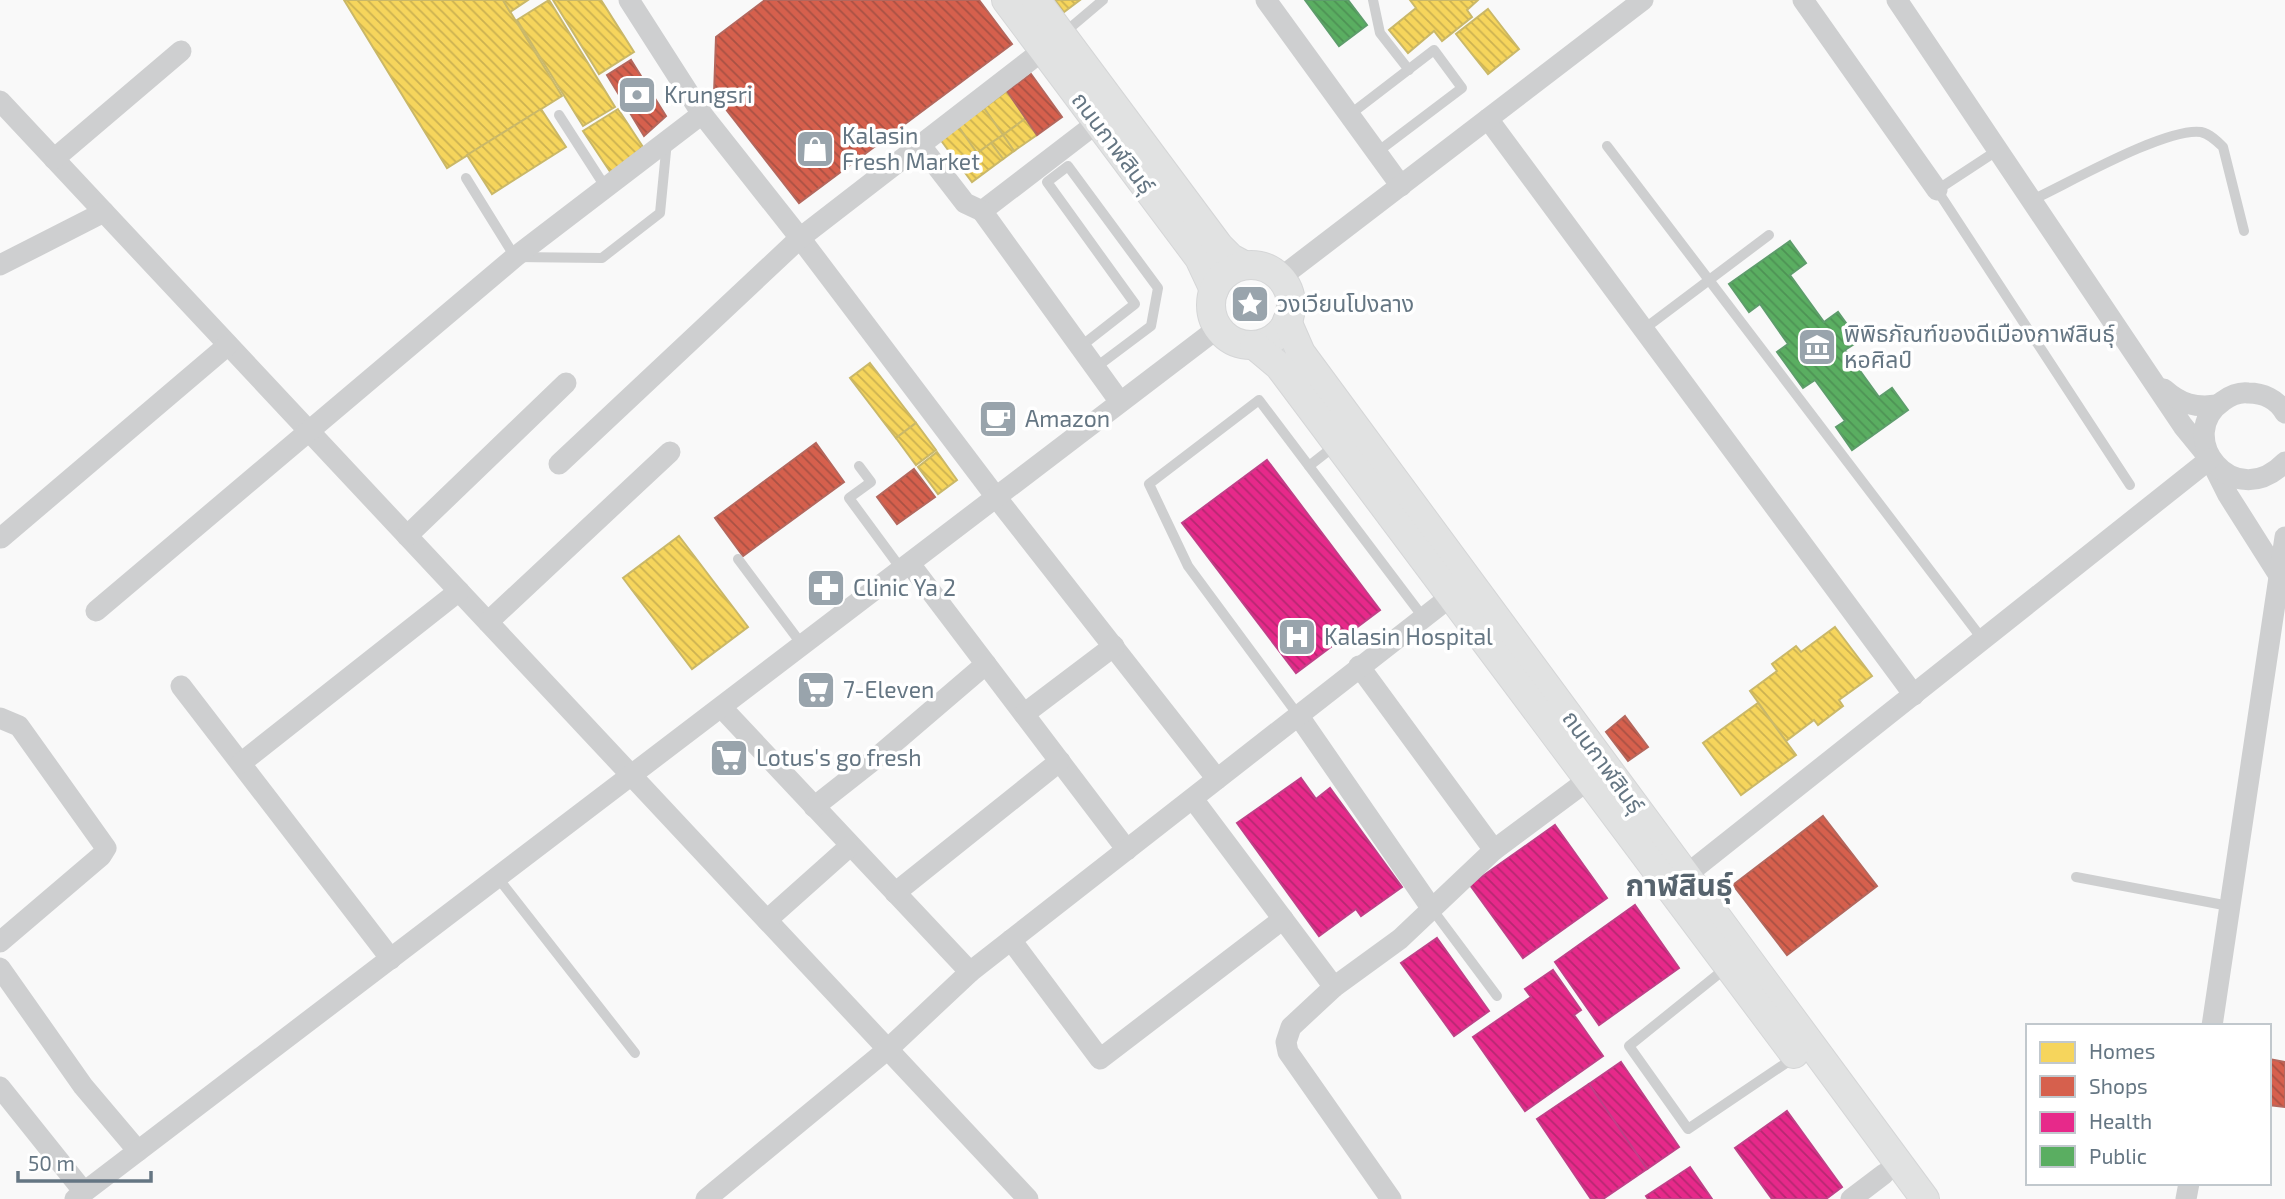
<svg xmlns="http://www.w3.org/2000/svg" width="2285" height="1199" viewBox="0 0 2285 1199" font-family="'Exo 2','Noto Sans Thai',sans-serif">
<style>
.homes{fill:url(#homes-back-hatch);stroke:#cab868;stroke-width:2}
.shops{fill:url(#shops-back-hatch);stroke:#b4675d;stroke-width:2}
.health{fill:url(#health-back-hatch);stroke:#c04088;stroke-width:2}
.public{fill:url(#public-back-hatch);stroke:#5d9d6b;stroke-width:2}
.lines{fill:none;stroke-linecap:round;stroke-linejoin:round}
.secondary-casing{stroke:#d5d6d7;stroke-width:30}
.service{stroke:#cecfd0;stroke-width:10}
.minor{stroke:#cecfd0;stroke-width:21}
.secondary{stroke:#e1e2e2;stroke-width:28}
.labels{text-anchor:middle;stroke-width:7;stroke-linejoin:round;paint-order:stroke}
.poi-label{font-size:23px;fill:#657683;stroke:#fff;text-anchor:start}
.street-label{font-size:23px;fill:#657683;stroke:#fff}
.district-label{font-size:30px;font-weight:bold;fill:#57646e;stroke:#fff}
</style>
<defs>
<pattern id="homes-back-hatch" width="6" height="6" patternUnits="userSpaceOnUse" patternTransform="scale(1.75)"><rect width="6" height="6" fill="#f6d55c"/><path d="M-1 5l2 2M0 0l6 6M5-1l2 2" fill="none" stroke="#cbb151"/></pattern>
<pattern id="shops-back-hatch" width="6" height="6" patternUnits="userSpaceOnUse" patternTransform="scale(1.75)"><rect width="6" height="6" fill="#d6604d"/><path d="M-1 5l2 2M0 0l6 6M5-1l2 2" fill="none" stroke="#a85144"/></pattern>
<pattern id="health-back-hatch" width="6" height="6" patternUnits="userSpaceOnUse" patternTransform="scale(1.75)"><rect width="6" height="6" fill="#e7298a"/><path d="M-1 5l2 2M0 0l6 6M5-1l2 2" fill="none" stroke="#b52871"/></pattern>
<pattern id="public-back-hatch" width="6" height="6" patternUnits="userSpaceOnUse" patternTransform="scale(1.75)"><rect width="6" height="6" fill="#5aae61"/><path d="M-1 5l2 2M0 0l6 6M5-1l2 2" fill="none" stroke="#4e9255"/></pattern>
</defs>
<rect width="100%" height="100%" fill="#f9f9f9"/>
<!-- homes -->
<g class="homes">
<polygon points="344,0 503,0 562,96 447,168"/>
<polygon points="503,0 528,0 510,12"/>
<polygon points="549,0 615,107 583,126 517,20"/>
<polygon points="553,0 601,0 634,52 599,74"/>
<polygon points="1055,0 1080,0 1064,12"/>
<polygon points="1410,0 1478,0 1467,10 1472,17 1442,41 1434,31 1408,53 1389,30 1416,8"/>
<polygon points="1488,9 1519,49 1488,74 1456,34"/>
<polygon points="1007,91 1026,118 1003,135 984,108"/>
<polygon points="984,108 1003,135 977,153 958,126"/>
<polygon points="541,109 566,147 492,194 467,155"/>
<polygon points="618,109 643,147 611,173 583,131"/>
<polygon points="1026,118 1037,135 1014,151 1003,135"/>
<polygon points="958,126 977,153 960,166 940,139"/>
<polygon points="1003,135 1014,151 1003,159 991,143"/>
<polygon points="991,143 1003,159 972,182 960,166"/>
<polygon points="870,363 916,423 896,438 850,378"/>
<polygon points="916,423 936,450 916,465 896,438"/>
<polygon points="937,452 957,480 938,494 918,467"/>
<polygon points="679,536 748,627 692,669 623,578"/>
<polygon points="1835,627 1872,676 1839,700 1843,706 1818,725 1814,720 1786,741 1750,691 1777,671 1772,664 1796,646 1801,652"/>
<polygon points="1758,703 1796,755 1741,795 1703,743"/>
</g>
<!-- shops -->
<g class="shops">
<polygon points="765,0 979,0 1012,44 799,203 714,94 716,37"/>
<polygon points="631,60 666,116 644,136 607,75"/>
<polygon points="1031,74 1062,117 1037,135 1007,91"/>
<polygon points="816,443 844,482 743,556 715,518"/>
<polygon points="914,469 935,497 897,524 877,497"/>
<polygon points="1625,716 1648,747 1628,761 1606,732"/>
<polygon points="1823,816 1877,886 1787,955 1733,885"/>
<polygon points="2269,1059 2285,1062 2285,1107 2269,1105"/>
</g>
<!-- health -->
<g class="health">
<polygon points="1267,460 1380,610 1296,673 1182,523"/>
<polygon points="1301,778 1316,799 1330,788 1402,887 1361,916 1356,909 1319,936 1237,823"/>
<polygon points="1555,825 1607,898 1523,958 1470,885"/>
<polygon points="1635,905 1679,968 1599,1025 1555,962"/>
<polygon points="1437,938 1489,1011 1454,1036 1401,963"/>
<polygon points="1553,970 1581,1010 1574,1015 1603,1056 1525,1111 1473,1037 1531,997 1525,989"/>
<polygon points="1621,1062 1679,1147 1647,1169 1589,1084"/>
<polygon points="1589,1084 1647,1169 1603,1199 1591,1199 1537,1119"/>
<polygon points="1787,1111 1842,1187 1826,1199 1772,1199 1735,1148"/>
<polygon points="1690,1167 1712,1199 1648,1199 1646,1196"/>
</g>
<!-- public -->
<g class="public">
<polygon points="1305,0 1348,0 1367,25 1339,46"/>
<polygon points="1790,241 1806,263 1790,275 1824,322 1838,312 1859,341 1845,350 1879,397 1892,388 1908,410 1852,450 1836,427 1845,421 1815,380 1803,388 1777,352 1788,344 1760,304 1749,312 1729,284"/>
</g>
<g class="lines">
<!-- secondary casing -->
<g class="secondary-casing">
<g id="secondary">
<polyline points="1006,0 1199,258 1214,290"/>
<polyline points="1036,0 1219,246 1231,258 1244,265"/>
<circle cx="1251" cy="305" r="40"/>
<polyline points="1287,321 1301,353 1925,1199"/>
<polyline points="1254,345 1279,366 1794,1054"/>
</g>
</g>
<!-- service -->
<g class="service">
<polyline points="1373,0 1380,33 1409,70"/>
<polyline points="1064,33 1103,0"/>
<polyline points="559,115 606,188"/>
<polyline points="1348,116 1434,50 1462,88 1376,153"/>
<polyline points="1607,146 1983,640"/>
<polyline points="1998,150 1937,190 2130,485"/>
<polyline points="466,178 515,257 602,258 660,213 667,141"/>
<path d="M2032,200c35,-16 134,-73 169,-68 9,2 16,9 22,15l21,84"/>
<polyline points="1644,329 1769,235"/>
<polyline points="1080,347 1135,304 1047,182 1068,166 1158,288 1151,326 1095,368"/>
<polyline points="859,466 871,482 849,498 902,570"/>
<polyline points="1309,466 1337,444"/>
<polyline points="738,559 803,646"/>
<polyline points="1298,715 1188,566 1149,484 1259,400 1423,617"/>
<polyline points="2076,877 2229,906"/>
<polyline points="498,878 635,1053"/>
<polyline points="1432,909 1497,996"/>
<polyline points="1726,968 1629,1046 1688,1129 1795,1057"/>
</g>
<!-- minor -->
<g class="minor">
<polyline points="629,0 702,114 800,238 996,497 1217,779"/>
<polyline points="1266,0 1401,186"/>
<polyline points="1803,0 1937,190"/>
<polyline points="1897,0 2183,426 2210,459 2228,495 2285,585"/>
<polyline points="0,101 1028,1199"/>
<polyline points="1488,119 1914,695"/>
<polyline points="1098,122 982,211 1120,402"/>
<polyline points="921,146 965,203 982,211"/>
<polyline points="54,159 181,51"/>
<polyline points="0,265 104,212"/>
<polyline points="1280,278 1643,0"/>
<path d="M2164,389c17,15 31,19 53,16"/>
<path d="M2285,413c-8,-14 -22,-20 -37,-20 -9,-1 -18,3 -25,8 -50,34 10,114 62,61"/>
<polyline points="559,464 800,238 1055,41"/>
<polyline points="407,536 566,383"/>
<polyline points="1,538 228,345"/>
<polyline points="910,564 1127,850"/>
<polyline points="96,611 515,257 702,114"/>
<polyline points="488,622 670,452"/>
<polyline points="1359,666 1494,850"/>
<polyline points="181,686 391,959"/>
<polyline points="722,708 970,972"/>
<polyline points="1024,714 1114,646"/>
<polyline points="1298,715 1432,909"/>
<polyline points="0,718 19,726 106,848 101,856 0,942"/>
<polyline points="241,763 459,591"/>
<polyline points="1193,799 1334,987"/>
<polyline points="814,807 875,759 986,664"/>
<polyline points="1686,875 2210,459"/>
<polyline points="895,893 1060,761"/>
<polyline points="767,920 850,846"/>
<polyline points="1011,940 1100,1059 1283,919"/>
<polyline points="0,968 83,1086 138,1151"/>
<polyline points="2212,1026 2285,537"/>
<polyline points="0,1087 84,1192"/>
<polyline points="75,1199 1218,328"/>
<polyline points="706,1199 888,1049 970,972 1463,587"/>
<polyline points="1391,1199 1288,1052 1286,1042 1291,1027 1334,987 1400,939 1494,850 1588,780"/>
<polyline points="1851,1199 1884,1174"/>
<polyline points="2186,1199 2189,1183"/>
</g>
<!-- secondary -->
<use href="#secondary" class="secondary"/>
</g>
<!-- icons -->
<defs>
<g id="bank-square" transform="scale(2.0125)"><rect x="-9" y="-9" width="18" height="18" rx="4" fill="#99a4ac" stroke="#fff"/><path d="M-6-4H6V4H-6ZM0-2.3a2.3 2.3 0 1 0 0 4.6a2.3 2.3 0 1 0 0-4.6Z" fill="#fff"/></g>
<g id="shop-square" transform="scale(2.0125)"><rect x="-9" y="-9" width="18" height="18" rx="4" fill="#99a4ac" stroke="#fff"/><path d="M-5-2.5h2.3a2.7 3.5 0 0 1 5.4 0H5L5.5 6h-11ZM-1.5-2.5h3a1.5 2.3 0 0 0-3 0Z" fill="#fff"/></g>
<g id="sight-square" transform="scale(2.0125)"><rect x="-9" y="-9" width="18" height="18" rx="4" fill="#99a4ac" stroke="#fff"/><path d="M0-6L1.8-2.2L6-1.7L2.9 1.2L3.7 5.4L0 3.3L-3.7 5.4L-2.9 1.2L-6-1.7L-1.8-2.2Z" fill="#fff"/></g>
<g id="museum-square" transform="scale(2.0125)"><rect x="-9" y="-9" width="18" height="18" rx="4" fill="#99a4ac" stroke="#fff"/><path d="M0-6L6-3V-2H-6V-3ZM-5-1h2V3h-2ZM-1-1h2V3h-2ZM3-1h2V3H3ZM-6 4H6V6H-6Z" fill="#fff"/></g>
<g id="cafe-square" transform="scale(2.0125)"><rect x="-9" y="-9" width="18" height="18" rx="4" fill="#99a4ac" stroke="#fff"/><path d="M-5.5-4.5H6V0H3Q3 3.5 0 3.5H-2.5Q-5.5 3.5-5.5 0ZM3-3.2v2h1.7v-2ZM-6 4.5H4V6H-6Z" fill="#fff"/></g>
<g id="pharmacy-square" transform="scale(2.0125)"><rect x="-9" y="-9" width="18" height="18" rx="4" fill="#99a4ac" stroke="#fff"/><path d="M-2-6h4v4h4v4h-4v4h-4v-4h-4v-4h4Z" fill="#fff"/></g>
<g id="hospital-square" transform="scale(2.0125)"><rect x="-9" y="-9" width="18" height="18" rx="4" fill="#99a4ac" stroke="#fff"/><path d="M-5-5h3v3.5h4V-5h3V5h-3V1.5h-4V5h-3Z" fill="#fff"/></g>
<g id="supermarket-square" transform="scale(2.0125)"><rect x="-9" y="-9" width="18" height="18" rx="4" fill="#99a4ac" stroke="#fff"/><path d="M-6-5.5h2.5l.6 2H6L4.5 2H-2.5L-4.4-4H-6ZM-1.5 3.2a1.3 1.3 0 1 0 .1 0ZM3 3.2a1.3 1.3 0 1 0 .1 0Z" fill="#fff"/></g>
</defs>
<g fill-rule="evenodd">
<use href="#bank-square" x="637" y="95"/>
<use href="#shop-square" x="815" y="149"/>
<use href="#sight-square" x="1250" y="304"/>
<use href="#museum-square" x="1817" y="347"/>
<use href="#cafe-square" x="998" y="419"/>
<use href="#pharmacy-square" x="826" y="588"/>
<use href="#hospital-square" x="1297" y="637"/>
<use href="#supermarket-square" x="816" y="690"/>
<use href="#supermarket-square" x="729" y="758"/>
</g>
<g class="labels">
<!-- poi labels -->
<g class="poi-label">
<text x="664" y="103">Krungsri</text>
<text x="842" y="144">Kalasin<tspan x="842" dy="26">Fresh Market</tspan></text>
<text x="1277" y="312">วงเวียนโปงลาง</text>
<text x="1844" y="342">พิพิธภัณฑ์ของดีเมืองกาฬสินธุ์<tspan x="1844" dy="26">หอศิลป์</tspan></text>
<text x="1025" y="427">Amazon</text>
<text x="853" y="596">Clinic Ya 2</text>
<text x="1324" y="645">Kalasin Hospital</text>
<text x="843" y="698">7-Eleven</text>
<text x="756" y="766">Lotus's go fresh</text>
</g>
<!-- street labels -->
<g class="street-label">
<text transform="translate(1113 143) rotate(53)" y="8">ถนนกาฬสินธุ์</text>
<text transform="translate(1603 762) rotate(54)" y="8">ถนนกาฬสินธุ์</text>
</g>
<!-- district labels -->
<g class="district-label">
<text x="1679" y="896">กาฬสินธุ์</text>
</g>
</g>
<!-- legend -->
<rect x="2026" y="1024" width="245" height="161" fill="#ffffff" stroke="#c1c8cd" stroke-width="2"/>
<rect x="2040" y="1042" width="35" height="21" fill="#f6d55c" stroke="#c1c8cd" stroke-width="2"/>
<text x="2089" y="1059" font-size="21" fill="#657683">Homes</text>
<rect x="2040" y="1076" width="35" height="21" fill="#d6604d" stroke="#c1c8cd" stroke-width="2"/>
<text x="2089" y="1094" font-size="21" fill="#657683">Shops</text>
<rect x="2040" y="1112" width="35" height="21" fill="#e7298a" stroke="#c1c8cd" stroke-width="2"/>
<text x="2089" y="1129" font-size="21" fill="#657683">Health</text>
<rect x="2040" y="1146" width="35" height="21" fill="#5aae61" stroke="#c1c8cd" stroke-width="2"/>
<text x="2089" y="1164" font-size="21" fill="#657683">Public</text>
<!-- scale -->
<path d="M18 1171v10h133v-10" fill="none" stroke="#657683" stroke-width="3.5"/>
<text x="28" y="1171" font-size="21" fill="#657683" stroke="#ffffff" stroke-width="5" paint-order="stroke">50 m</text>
</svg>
